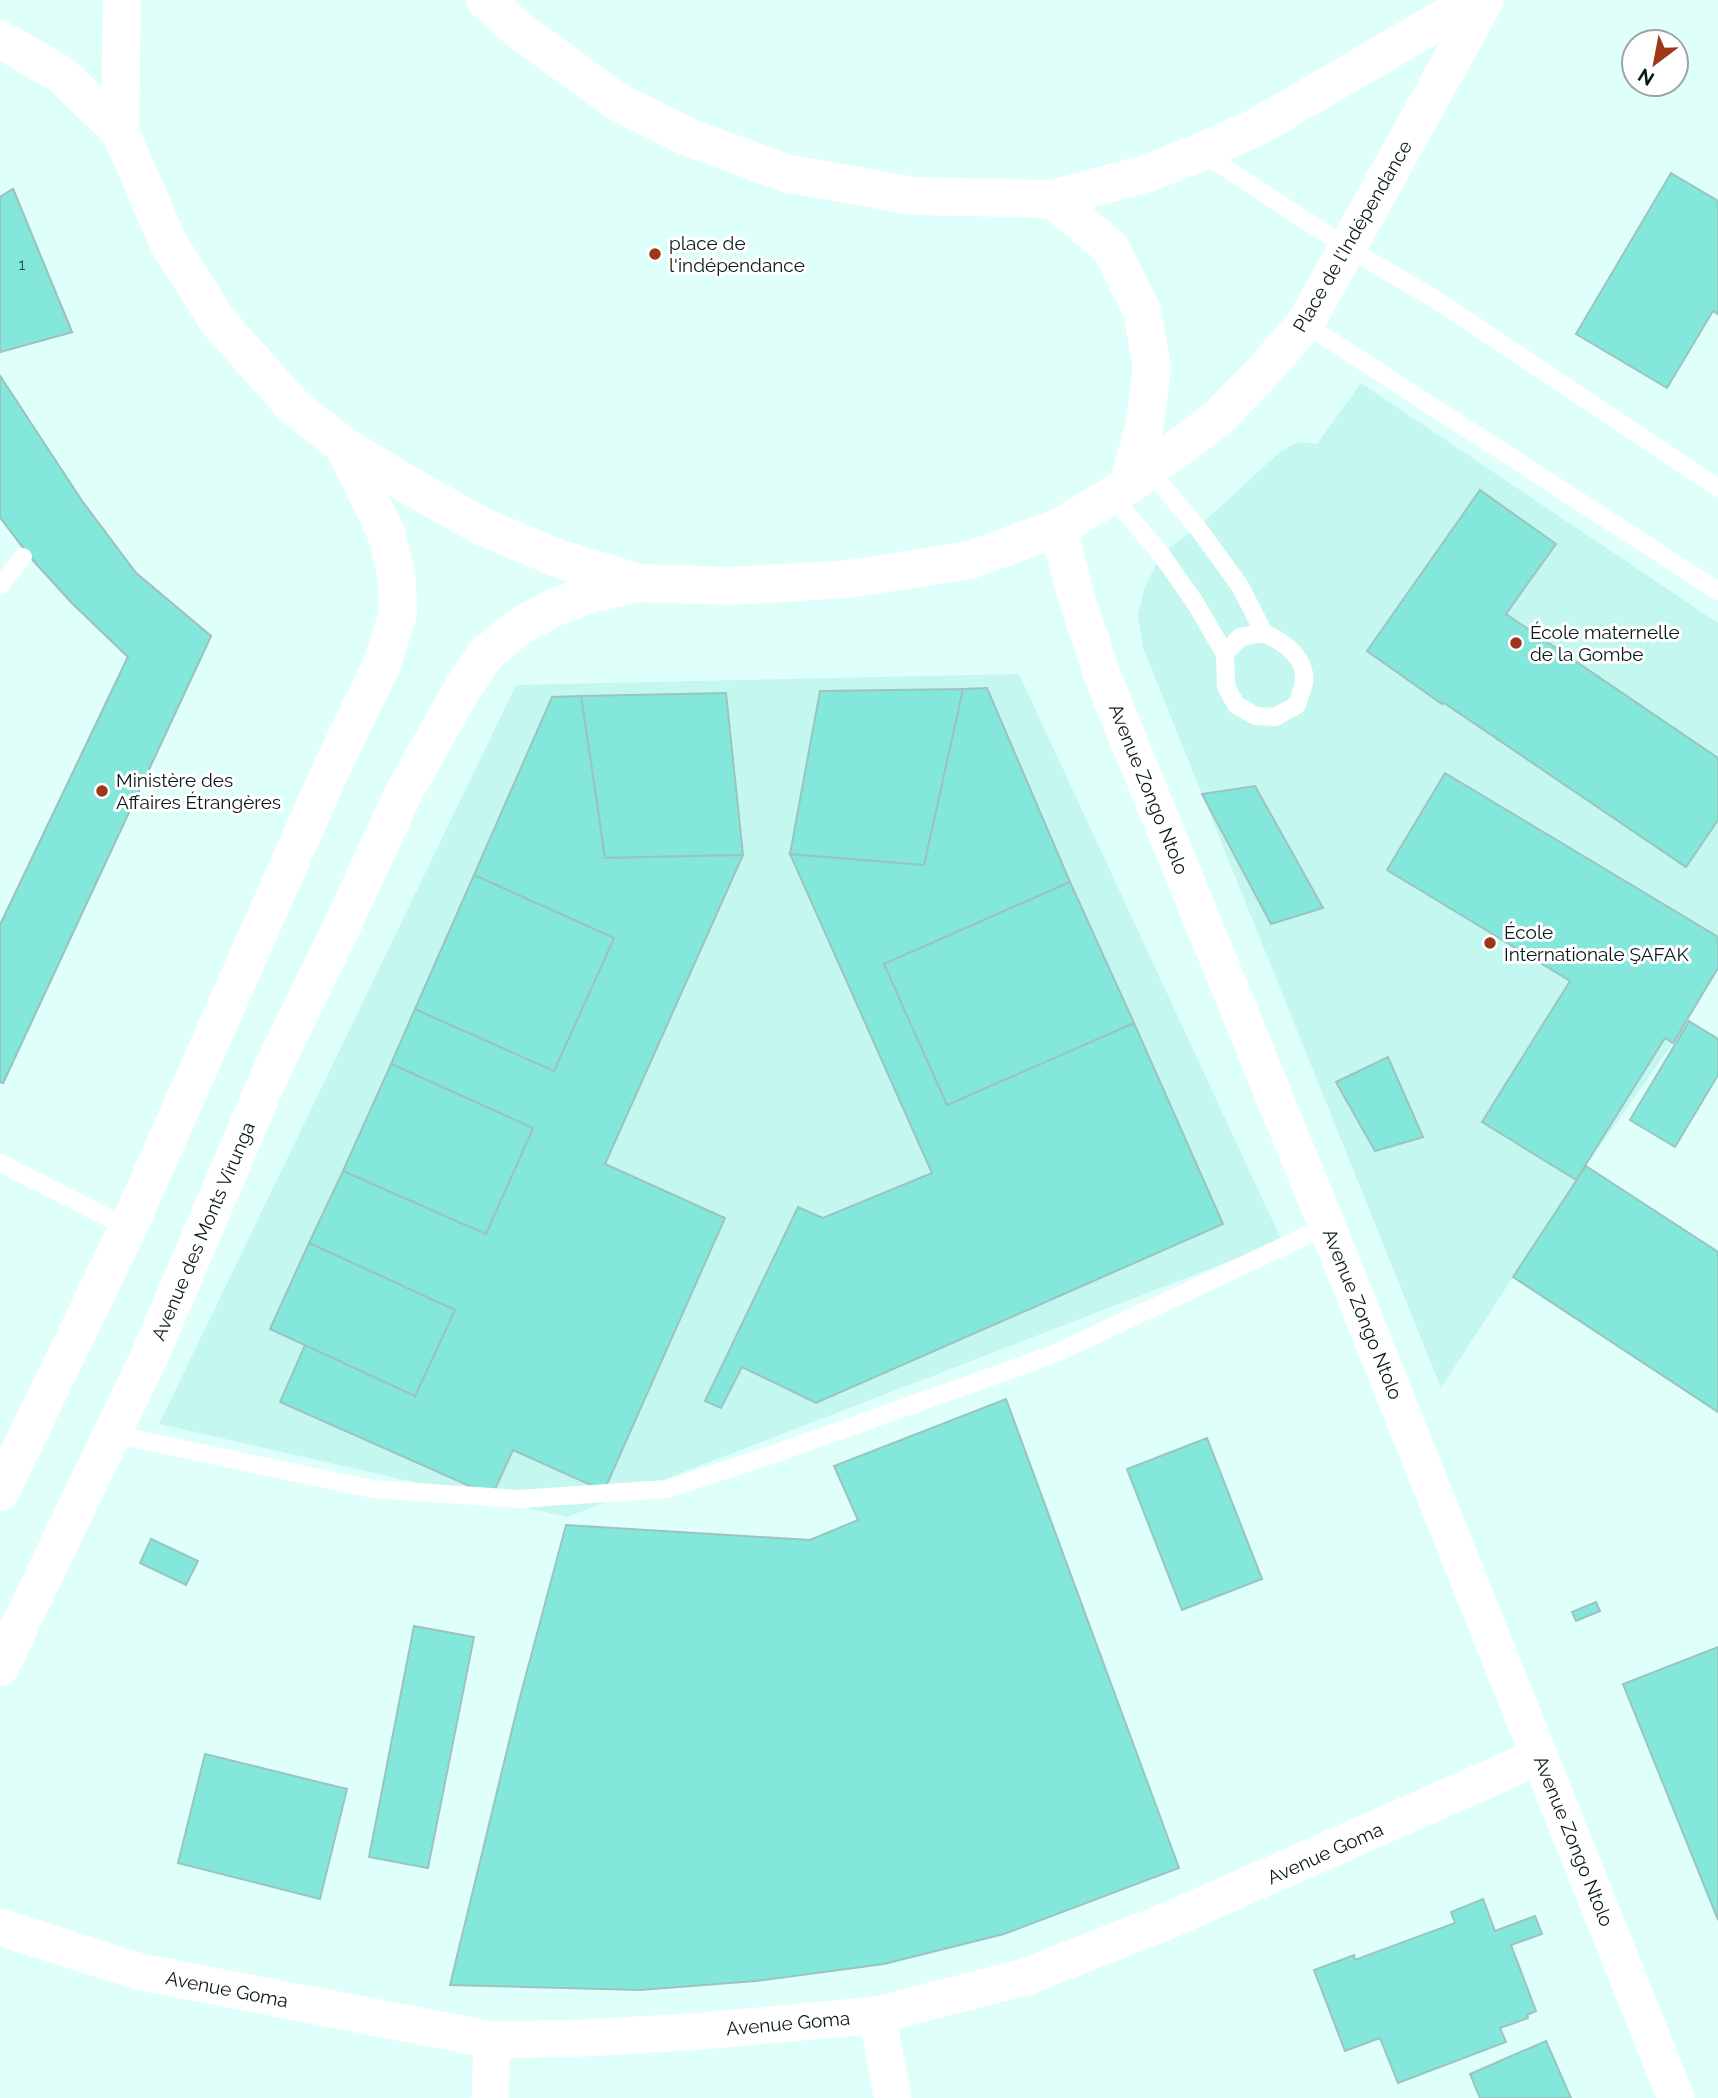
<svg xmlns="http://www.w3.org/2000/svg" width="1718" height="2098" viewBox="0 0 1718 2098" font-family="Raleway,sans-serif">
<style>
.built{fill:#c4f7f0}
.building{fill:#83e7db;stroke:#9cc4be;stroke-width:2}
.lines{fill:none;stroke-linecap:round;stroke-linejoin:round}
.lane{stroke:#fff;stroke-width:18}
.street{stroke:#fff;stroke-width:37}
.secondary{stroke:#fff;stroke-width:38}
.poi-dot{fill:#9e3619;stroke:#fff;stroke-width:2.5}
.labels{text-anchor:middle;stroke-width:6;stroke-linejoin:round;paint-order:stroke}
.number-label{font-size:16px;fill:#284c48}
.street-label{font-size:19px;fill:#091917;stroke:#fff}
.poi-label{font-size:19px;fill:#091917;stroke:#fff;text-anchor:start}
</style>
<rect width="100%" height="100%" fill="#defffa"/>
<!-- built -->
<g class="built">
<polygon points="1361,383 1718,623 1718,968 1673,1043 1576,1180 1441,1388 1143,648 1138,615 1145,587 1161,554 1198,527 1280,452 1298,442 1317,444"/>
<polygon points="1019,674 1282,1241 567,1517 159,1424 516,685"/>
</g>
<!-- building -->
<g class="building">
<polygon points="1671,173 1718,201 1718,314 1713,311 1667,388 1576,334"/>
<polygon points="13,189 72,332 0,352 0,197"/>
<polygon points="13,189 72,332 0,352 0,197"/>
<polygon points="0,376 82,501 136,573 211,636 3,1083 0,1082 0,925 128,657 71,602 31,558 0,517"/>
<polygon points="0,376 82,501 136,573 211,636 3,1083 0,1082 0,925 128,657 71,602 31,558 0,517"/>
<polygon points="1480,490 1556,544 1506,614 1718,758 1718,820 1686,867 1444,703 1442,704 1367,651"/>
<polygon points="987,688 1070,882 884,964 947,1105 1134,1023 1223,1224 816,1403 742,1367 721,1408 705,1401 798,1207 823,1218 932,1173 790,854 924,865 963,689"/>
<polygon points="963,689 924,865 790,854 820,691"/>
<polygon points="726,693 743,855 605,858 581,696"/>
<polygon points="581,696 605,858 743,855 605,1164 725,1218 604,1491 513,1450 492,1496 280,1402 305,1345 415,1396 455,1310 309,1243 343,1171 486,1234 533,1128 391,1064 415,1009 554,1071 614,938 474,875 552,697"/>
<polygon points="1445,773 1718,937 1718,968 1673,1043 1665,1038 1576,1180 1482,1122 1570,981 1387,870"/>
<polygon points="1255,786 1323,908 1271,924 1202,794"/>
<polygon points="474,875 614,938 554,1071 415,1009"/>
<polygon points="1070,882 1134,1023 947,1105 884,964"/>
<polygon points="1689,1021 1718,1039 1718,1075 1675,1147 1630,1120"/>
<polygon points="1388,1057 1423,1137 1375,1151 1336,1082"/>
<polygon points="391,1064 533,1128 486,1234 343,1171"/>
<polygon points="1586,1166 1718,1252 1718,1412 1513,1277"/>
<polygon points="309,1243 455,1310 415,1396 270,1329"/>
<polygon points="1006,1399 1179,1868 1004,1934 884,1964 756,1981 640,1990 450,1985 519,1701 566,1525 810,1540 858,1520 834,1466"/>
<polygon points="1207,1438 1262,1579 1182,1610 1127,1469"/>
<polygon points="151,1539 198,1561 186,1585 140,1563"/>
<polygon points="1596,1602 1600,1611 1576,1621 1572,1612"/>
<polygon points="414,1626 474,1637 428,1868 369,1857"/>
<polygon points="1718,1647 1718,1920 1623,1684"/>
<polygon points="205,1754 347,1789 320,1899 178,1863"/>
<polygon points="1483,1899 1495,1931 1535,1916 1542,1934 1511,1945 1536,2011 1527,2015 1528,2018 1500,2028 1506,2042 1398,2083 1380,2038 1345,2051 1314,1970 1354,1955 1355,1960 1455,1923 1451,1912"/>
<polygon points="1546,2041 1571,2098 1480,2098 1470,2074"/>
</g>
<g class="lines">
<!-- lane -->
<g class="lane">
<polyline points="1201,152 1348,248 1438,301 1718,488"/>
<polyline points="1305,324 1718,591"/>
<polyline points="1111,496 1161,554 1196,604 1225,654 1240,637 1264,633 1240,586 1197,527 1149,470"/>
<polyline points="0,586 23,557"/>
<path d="M1225,654l1,32 10,19 20,11 19,1 22,-12c2,-7 5,-15 7,-22 3,-25 -20,-41 -40,-50"/>
<polyline points="0,1163 128,1228"/>
<polyline points="112,1434 372,1489 519,1499 667,1489 771,1455 1052,1355 1327,1226"/>
</g>
<!-- street -->
<g class="street">
<polyline points="1058,528 1076,596 1104,680 1327,1226 1676,2098"/>
<polyline points="0,1927 141,1972 492,2040 586,2038 703,2031 877,2015 1025,1977 1165,1922 1540,1756"/>
<polyline points="877,2015 893,2098"/>
<polyline points="490,2098 492,2040"/>
</g>
<!-- secondary -->
<g class="secondary">
<polyline points="122,0 120,131 168,242 217,320 294,407 344,446 417,490 483,527 557,558 639,583 730,586 849,579 970,560 1058,528 1128,486 1218,418 1257,378 1305,324 1485,0"/>
<polyline points="485,0 520,31 618,102 690,138 786,173 913,196 1052,199 1148,173 1201,152 1257,127 1475,0"/>
<polyline points="0,39 62,75 120,131"/>
<polyline points="1052,199 1110,247 1142,311 1152,367 1145,424 1128,486"/>
<polyline points="0,1492 128,1228 333,765 382,664 398,613 397,578 386,533 344,446"/>
<polyline points="0,1667 150,1355 272,1070 342,926 403,794 464,686 485,655 517,628 553,608 591,594 639,583"/>
</g>
</g>
<!-- markers -->
<g class="poi-dot">
<circle cx="655" cy="254" r="7"/>
<circle cx="1516" cy="643" r="7"/>
<circle cx="102" cy="791" r="7"/>
<circle cx="1490" cy="943" r="7"/>
</g>
<g class="labels">
<!-- number labels -->
<g class="number-label">
<text x="22" y="270">1</text>
</g>
<!-- street labels -->
<g class="street-label">
<text transform="translate(1352 236) rotate(-60)" y="7">Place de l'Indépendance</text>
<text transform="translate(1149 789) rotate(68)" y="7">Avenue Zongo Ntolo</text>
<text transform="translate(203 1231) rotate(-67)" y="7">Avenue des Monts Virunga</text>
<text transform="translate(1363 1314) rotate(68)" y="7">Avenue Zongo Ntolo</text>
<text transform="translate(1574 1841) rotate(68)" y="7">Avenue Zongo Ntolo</text>
<text transform="translate(1325 1853) rotate(-24)" y="7">Avenue Goma</text>
<text transform="translate(227 1989) rotate(11)" y="7">Avenue Goma</text>
<text transform="translate(788 2023) rotate(-5)" y="7">Avenue Goma</text>
</g>
<!-- poi labels -->
<g class="poi-label">
<text x="669" y="250">place de<tspan x="669" dy="22">l'indépendance</tspan></text>
<text x="1530" y="639">École maternelle<tspan x="1530" dy="22">de la Gombe</tspan></text>
<text x="116" y="787">Ministère des<tspan x="116" dy="22">Affaires Étrangères</tspan></text>
<text x="1504" y="939">École<tspan x="1504" dy="22">Internationale ŞAFAK</tspan></text>
</g>
</g>
<!-- north arrow -->
<g transform="translate(1655 63) rotate(212)"><circle r="33" fill="#ffffff" stroke="#9da3a2" stroke-width="2"/>
<path d="M0-5L12 26L0 18L-12 26Z" fill="#9e3619"/>
<text y="-10" font-size="19" font-weight="bold" text-anchor="middle" fill="#091917">N</text>
</g>
</svg>
